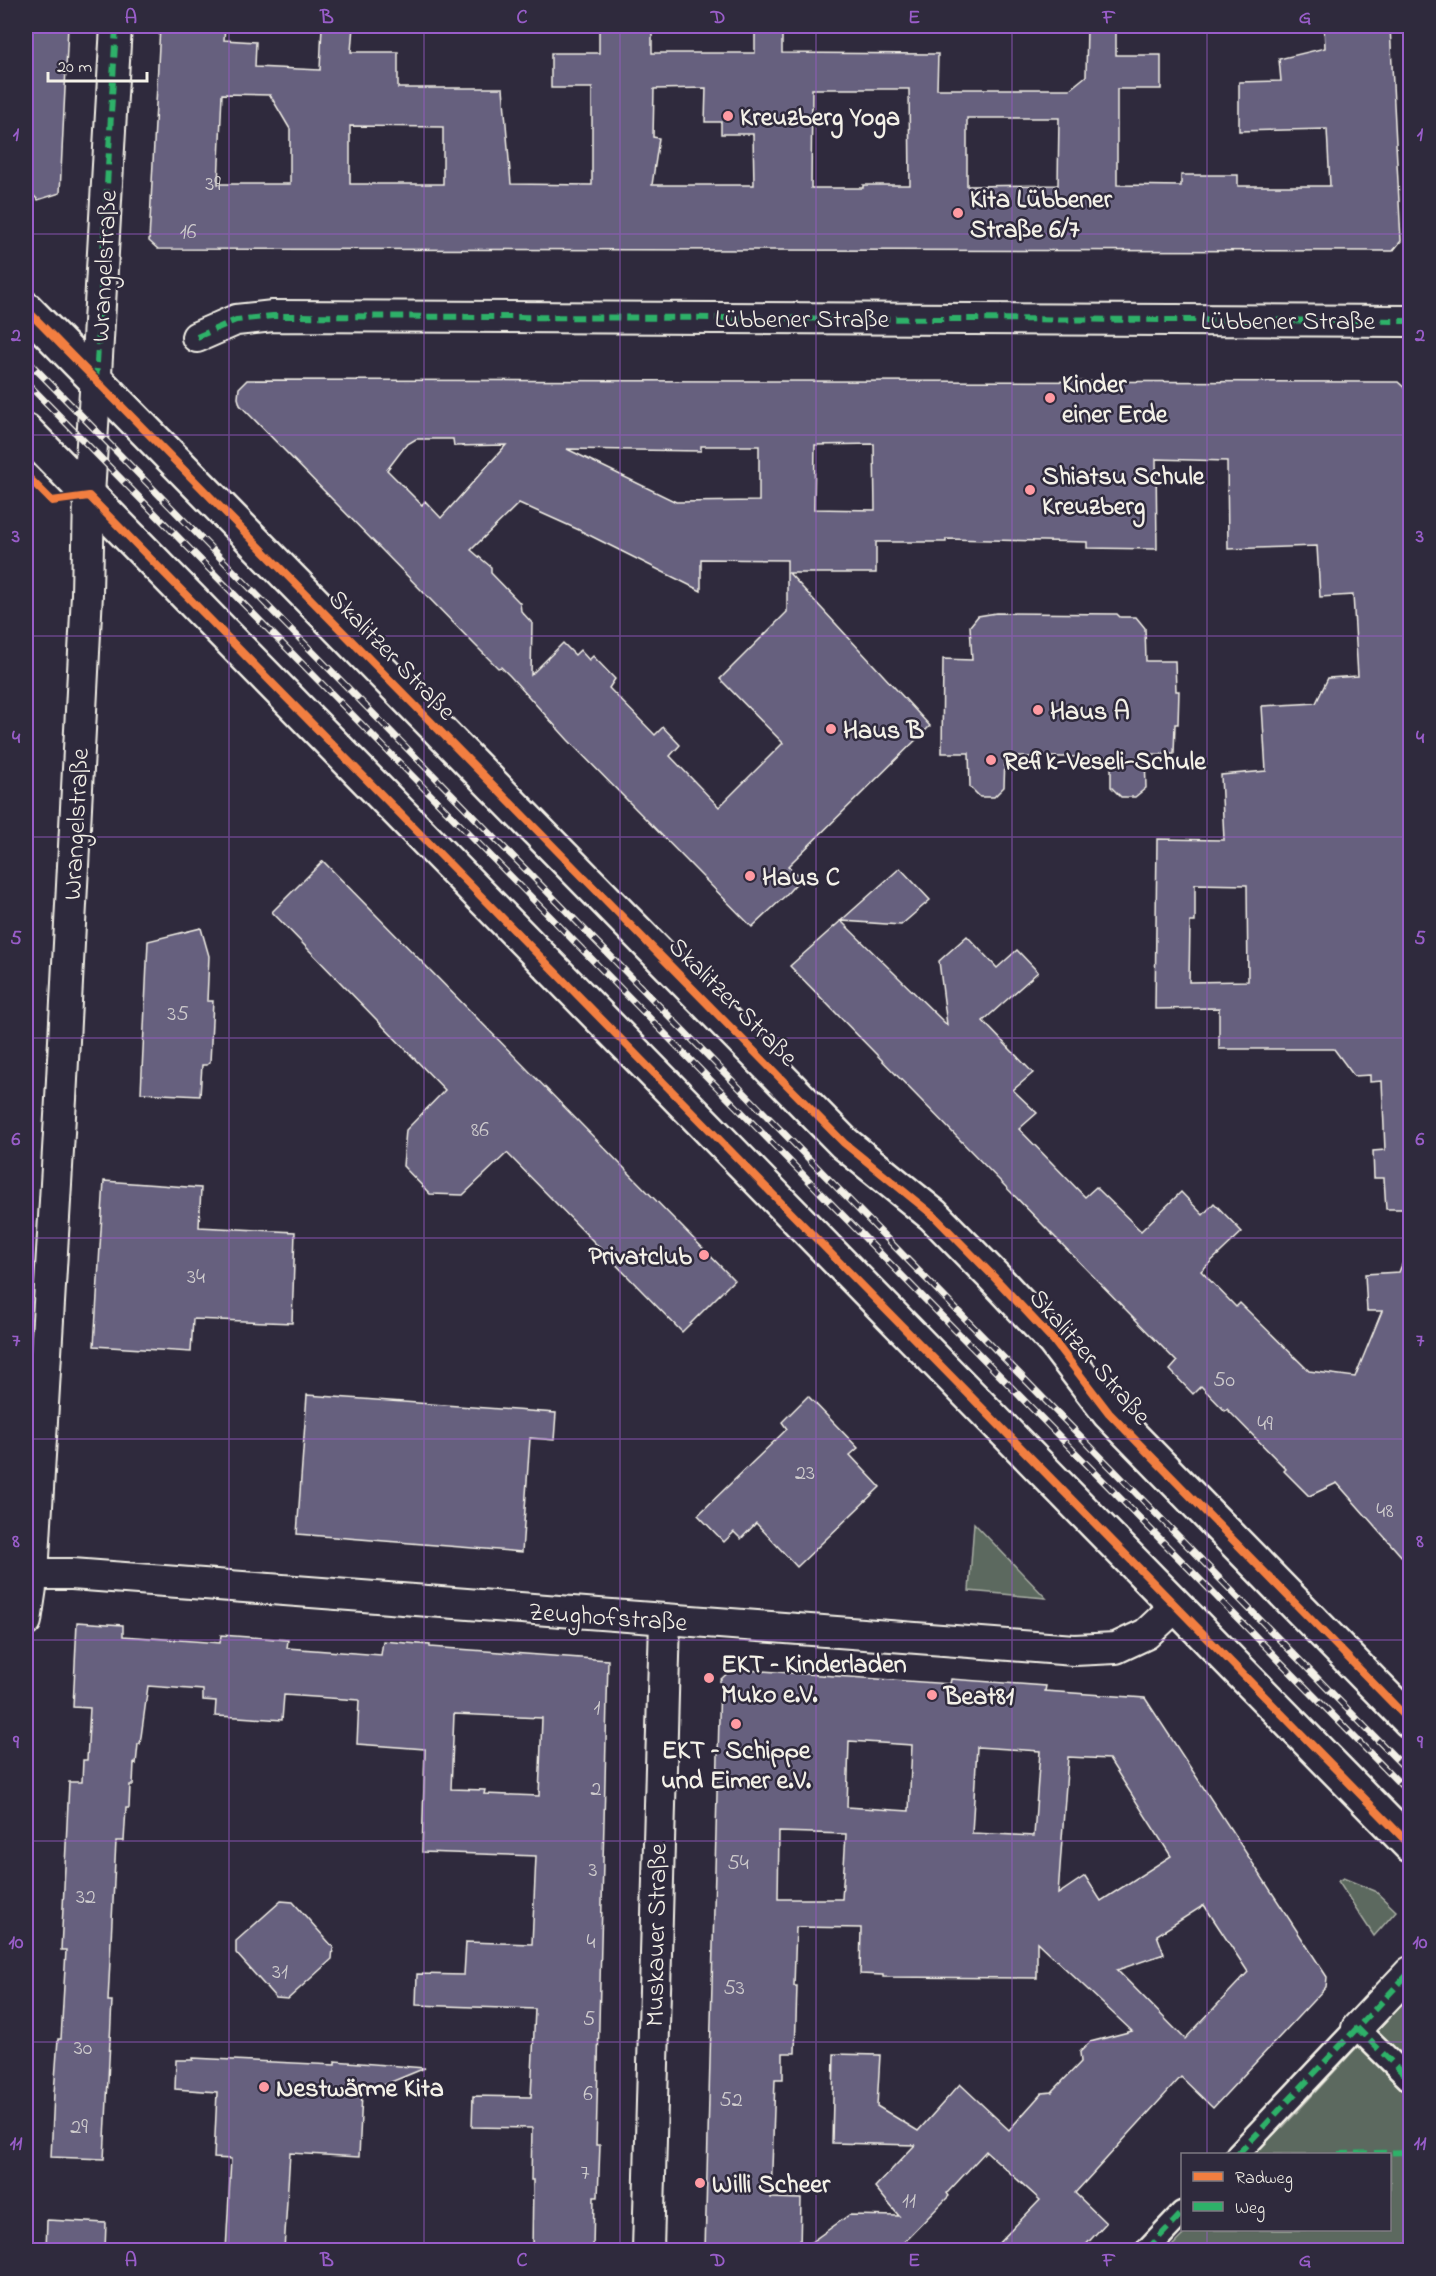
<svg xmlns="http://www.w3.org/2000/svg" width="1436" height="2276" viewBox="0 0 1436 2276" font-family="'Indie Flower',sans-serif">
<style>
.green{fill:#5b695e;stroke:#a8ada3;stroke-width:1.5}
.building{fill:#66607e;stroke:#f4f1e8;stroke-width:1.5;fill-rule:evenodd}
.lines{fill:none;stroke-linecap:round;stroke-linejoin:round}
.pedestrian-casing{stroke:#f4f1e8;stroke-width:27}
.minor-casing{stroke:#f4f1e8;stroke-width:34}
.secondary-casing{stroke:#f4f1e8;stroke-width:38}
.pedestrian{stroke:#2f2a3d;stroke-width:22}
.minor{stroke:#2f2a3d;stroke-width:30}
.secondary{stroke:#2f2a3d;stroke-width:33}
.rail-casing{stroke:#f4f1e8;stroke-width:7}
.rail{stroke:#2f2a3d;stroke-width:4.5;stroke-dasharray:14;stroke-linecap:butt}
.quiet{stroke:#2db169;stroke-width:6;stroke-dasharray:12 6;stroke-linecap:butt}
.cycleway-casing{stroke:#2f2a3d;stroke-width:11}
.cycleway{stroke:#f27e40;stroke-width:8}
.grid{fill:none;stroke:#995dc9;stroke-width:1.5;stroke-opacity:0.55}
.poi-dot{fill:#ff9aa2;stroke:#2f2a3d;stroke-width:2}
.labels{text-anchor:middle;stroke-width:5;stroke-linejoin:round;paint-order:stroke}
.number-label{font-size:22px;fill:#d0cdce}
.poi-label{font-size:26px;font-weight:bold;fill:#f4f1e8;stroke:#2f2a3d;text-anchor:start}
.street-label{font-size:26px;fill:#f4f1e8;stroke:#2f2a3d}
.neatline{fill:none;stroke:#995dc9;stroke-width:2}
.grid-label{font-size:20px;text-anchor:middle;font-weight:bold;fill:#995dc9}
</style>
<rect width="100%" height="100%" fill="#2f2a3d"/>
<filter id="ink" filterUnits="userSpaceOnUse"><feTurbulence type="fractalNoise" baseFrequency=".0167" numOctaves="2"/><feDisplacementMap in="SourceGraphic" scale="12" xChannelSelector="R" yChannelSelector="G"/><feConvolveMatrix kernelMatrix="1 2 1 2 8 2 1 2 1" color-interpolation-filters="sRGB"/></filter>
<g filter="url(#ink)">
<!-- green -->
<g class="green">
<polygon points="974,1523 1046,1598 969,1591"/>
<polygon points="1343,1878 1375,1891 1396,1911 1374,1936 1338,1881"/>
<polygon points="1410,1990 1410,2250 1168,2250 1188,2230 1390,2230 1390,2154 1250,2154 1277,2126 1283,2127"/>
</g>
<!-- building -->
<g class="building">
<polygon points="26,26 68,26 60,193 38,200 26,188"/>
<path d="M160,26h65l-1,14 32,2 -1,25 65,3 2,-44h31l-2,26h47v36h105l8,96 81,1v-97h-41v-35h48v-27h53v27h103v-27h27v27l156,1 -1,35h133l16,-13 1,-50h29v29h45v34h-44v96l64,1v-11h57v11h92l-3,-57 -88,2v-49l42,-1 -2,-22 46,-11 -1,-22h66l11,215 -8,10 -1235,-2 -9,-8zM706,88l-1,34h16v12h32l1,51h-102l7,-47 -6,-1 1,-48zM812,89h97l1,96h-47v3h-52zM222,94l48,1 20,34v55h-72zM967,118h92l-1,67 -91,1zM350,126l93,1v57h-93z"/>
<path d="M247,380l1151,2 11,10 1,28v789h-24l-2,-31h-10l-1,-27 12,-1 -3,-69 -12,1v-7l-16,1 -20,-27h-115v-41l-64,1 2,-170 67,1 -3,-65 45,-4 -4,-65 54,-3 12,-25 30,-2 -5,-81 -33,2 -3,-51 -89,3 -1,-88 -71,-2 1,90 -70,-1v-6l-141,-3v3h-70v31h-87l141,153 -142,140 13,12 -16,18 -33,31 -184,-187 -58,-64 -9,-9 -3,1 -24,-24 -234,-239 -2,-7 1,-10zM416,439h37l1,7 52,-1 -65,73 -16,-17 -3,4 -35,-35 19,-25zM874,444l1,66 -61,-1 1,-64zM701,446h58v55l-83,1 -109,-53 134,2zM519,503l60,27 122,61v-32l86,1v52l-67,67 63,64 -64,64 -49,-51 10,-11 -17,-18 -8,8 -46,-47 6,-9 -22,-23 -4,4 -9,-10 -5,5 -12,-12 -32,32 1,-52 -11,-12 -1,-8 -29,-30v-6l-20,-17zM1195,884l52,1 1,96 -59,1 1,-60h5z"/>
<polygon points="996,613 1117,614 1120,617 1136,617 1145,628 1146,661 1175,661 1176,691 1179,691 1178,724 1175,724 1174,754 1145,754 1146,788 1135,797 1121,797 1111,787 1111,757 1005,757 1004,787 994,797 980,797 970,787 969,753 942,753 943,659 972,660 970,626 978,616"/>
<polygon points="323,861 734,1280 682,1332 507,1153 463,1195 430,1194 403,1166 406,1130 445,1090 272,912"/>
<polygon points="900,868 930,900 901,925 841,921 947,1025 939,961 967,936 997,968 1017,950 1038,972 983,1021 1033,1073 1013,1090 1037,1113 1019,1129 1085,1197 1096,1187 1141,1231 1181,1192 1203,1215 1214,1203 1242,1232 1201,1271 1236,1307 1240,1303 1309,1371 1355,1377 1382,1311 1367,1311 1365,1274 1399,1272 1410,1245 1410,1566 1337,1483 1309,1496 1284,1471 1286,1469 1227,1409 1225,1411 1201,1386 1193,1394 1170,1370 1177,1362 790,966"/>
<polygon points="201,928 209,956 207,1001 213,1001 210,1062 207,1065 202,1065 200,1096 141,1093 148,941"/>
<polygon points="104,1181 201,1188 199,1227 295,1232 292,1323 193,1319 191,1352 94,1346"/>
<polygon points="307,1395 556,1413 554,1440 530,1438 522,1552 297,1534"/>
<polygon points="808,1396 858,1448 850,1455 880,1487 797,1567 756,1523 741,1539 734,1532 724,1542 698,1515 787,1429 782,1422"/>
<path d="M77,1622l46,3v11l97,7 1,-8 43,3 24,2 -1,8 94,7 2,-14 47,4v2l178,13 -12,485h4l-2,52h-4l-1,53h-61l1,-70h-2l1,-52 -60,-1 1,-31 58,1 4,-88 -119,-4 1,-31 47,1 2,-33 66,2 4,-88 -114,-4 3,-103 -68,-5 2,-44 -75,-5 -2,25 -44,-3 -23,-1 1,-15 -13,-1v-10l-55,-4 -8,58h-2l-2,20 -2,-1 -1,22h-3l-1,23h-3l-2,33h-8l-8,160h4l-8,158 -53,-2 3,-64 4,-54h3l5,-89h-5l8,-168h13l1,-22h4l3,-52 -17,-1zM454,1714l88,4 -3,78 -55,-2 1,-4 -34,-1z"/>
<path d="M732,1669l218,15 1,-5 95,7 -1,5 100,7 182,279 -1,10 -113,121 -32,-31 -106,116 31,30 -25,27h-89l48,-50 -54,-49 -39,42 2,3 -53,54h-191l15,-570zM849,1741l63,4 -3,66 -62,-4zM977,1747l63,4 -6,85 -62,-3zM1068,1757l41,2 62,97 -70,45 -16,-25 -27,18zM779,1832l67,2 -4,65h-64zM1204,1905l44,67 -63,67 -68,-69 47,-16 -7,-19zM796,1927l65,1 -1,46 23,1v2l154,1v-36l95,89 -42,11 -10,10 1,10 -29,30 -10,1 -33,37 -49,-46 -42,47 -41,-25 3,-51 -46,-1 -2,89 83,2 -40,42 24,29 -50,-1 -49,35 1,-51 -30,-1 4,-119h8v-26h12l2,-67h-3z"/>
<polygon points="281,1901 293,1902 333,1947 332,1959 288,1999 276,1998 236,1953 236,1941"/>
<polygon points="193,2058 335,2065 335,2061 425,2068 362,2094 359,2157 290,2153 284,2250 226,2250 231,2159 214,2158 217,2092 175,2089 176,2060 193,2060"/>
<polygon points="47,2220 106,2223 105,2250 46,2250"/>
</g>
<g class="lines">
<!-- pedestrian casing -->
<g class="pedestrian-casing">
<g id="pedestrian">
<polyline points="1238,2154 1357,2028 1410,2080"/>
<polyline points="1147,2250 1182,2213"/>
</g>
</g>
<!-- minor casing -->
<g class="minor-casing">
<g id="minor">
<polyline points="197,337 236,320 273,316 1410,321"/>
<polyline points="26,1574 72,1574 1074,1650 1116,1648 1146,1634 1176,1606"/>
<polyline points="26,1621 33,1574 61,1099 87,594 89,496 116,26"/>
<polyline points="1357,2028 1410,1972"/>
<polyline points="648,2250 665,1620"/>
</g>
</g>
<!-- secondary casing -->
<g class="secondary-casing">
<g id="secondary">
<polyline points="26,309 844,1143 933,1215 994,1277 1054,1341 1109,1413 1410,1721"/>
<polyline points="26,431 1410,1845"/>
</g>
</g>
<!-- pedestrian -->
<use href="#pedestrian" class="pedestrian"/>
<!-- minor -->
<use href="#minor" class="minor"/>
<!-- secondary -->
<use href="#secondary" class="secondary"/>
<!-- rail casing -->
<g class="rail-casing">
<g id="rail">
<polyline points="26,359 1410,1773"/>
<polyline points="26,382 1410,1794"/>
</g>
</g>
<!-- rail -->
<use href="#rail" class="rail"/>
<!-- quiet -->
<g class="quiet">
<polyline points="197,337 236,320 273,316 1410,321"/>
<polyline points="96,381 116,26"/>
<polyline points="1357,2028 1410,2080"/>
<polyline points="1238,2154 1410,1972"/>
<polyline points="1338,2154 1410,2152"/>
<polyline points="1147,2250 1182,2213"/>
</g>
<!-- cycleway casing -->
<g class="cycleway-casing">
<g id="cycleway">
<polyline points="26,309 844,1143 933,1215 994,1277 1054,1341 1109,1413 1410,1721"/>
<polyline points="26,475 52,501 89,496 1410,1845"/>
</g>
</g>
<!-- cycleway -->
<use href="#cycleway" class="cycleway"/>
</g>
</g>
<!-- grid -->
<path class="grid" d="M229,26v2224M424,26v2224M620,26v2224M816,26v2224M1012,26v2224M1207,26v2128M26,234h1384M26,435h1384M26,636h1384M26,837h1384M26,1038h1384M26,1238h1384M26,1439h1384M26,1640h1384M26,1841h1384M26,2042h1384M1207,2230v20"/>
<!-- markers -->
<g class="poi-dot">
<circle cx="728" cy="116" r="6"/>
<circle cx="958" cy="213" r="6"/>
<circle cx="1050" cy="398" r="6"/>
<circle cx="1030" cy="490" r="6"/>
<circle cx="1038" cy="710" r="6"/>
<circle cx="831" cy="729" r="6"/>
<circle cx="991" cy="760" r="6"/>
<circle cx="750" cy="876" r="6"/>
<circle cx="704" cy="1255" r="6"/>
<circle cx="709" cy="1678" r="6"/>
<circle cx="932" cy="1695" r="6"/>
<circle cx="736" cy="1724" r="6"/>
<circle cx="264" cy="2087" r="6"/>
<circle cx="700" cy="2183" r="6"/>
</g>
<g class="labels">
<!-- number labels -->
<g class="number-label">
<text x="213" y="190">39</text>
<text x="188" y="238">16</text>
<text x="178" y="1020">35</text>
<text x="480" y="1136">86</text>
<text x="196" y="1283">34</text>
<text x="1224" y="1386">50</text>
<text x="1265" y="1430">49</text>
<text x="805" y="1479">23</text>
<text x="1385" y="1517">48</text>
<text x="597" y="1714">1</text>
<text x="596" y="1795">2</text>
<text x="738" y="1869">54</text>
<text x="593" y="1876">3</text>
<text x="86" y="1903">32</text>
<text x="591" y="1948">4</text>
<text x="280" y="1978">31</text>
<text x="734" y="1994">53</text>
<text x="589" y="2025">5</text>
<text x="83" y="2054">30</text>
<text x="588" y="2100">6</text>
<text x="731" y="2106">52</text>
<text x="79" y="2133">29</text>
<text x="585" y="2179">7</text>
<text x="909" y="2207">11</text>
</g>
<!-- poi labels -->
<g class="poi-label">
<text x="740" y="125">Kreuzberg Yoga</text>
<text x="970" y="207">Kita Lübbener<tspan x="970" dy="30">Straße 6/7</tspan></text>
<text x="1062" y="392">Kinder<tspan x="1062" dy="30">einer Erde</tspan></text>
<text x="1042" y="484">Shiatsu Schule<tspan x="1042" dy="30">Kreuzberg</tspan></text>
<text x="1050" y="719">Haus A</text>
<text x="843" y="738">Haus B</text>
<text x="1003" y="769">Refik-Veseli-Schule</text>
<text x="762" y="885">Haus C</text>
<text x="692" y="1264" text-anchor="end">Privatclub</text>
<text x="721" y="1672">EKT – Kinderladen<tspan x="721" dy="30">Muko e.V.</tspan></text>
<text x="944" y="1704">Beat81</text>
<text x="736" y="1758" text-anchor="middle">EKT – Schippe<tspan x="736" dy="30">und Eimer e.V.</tspan></text>
<text x="276" y="2096">Nestwärme Kita</text>
<text x="712" y="2192">Willi Scheer</text>
</g>
<!-- street labels -->
<g class="street-label">
<text transform="translate(103 266) rotate(-87)" y="9">Wrangelstraße</text>
<text x="802" y="327">Lübbener Straße</text>
<text x="1288" y="329">Lübbener Straße</text>
<text transform="translate(393 654) rotate(46)" y="9">Skalitzer Straße</text>
<text transform="translate(75 824) rotate(-87)" y="9">Wrangelstraße</text>
<text transform="translate(734 1001) rotate(45)" y="9">Skalitzer Straße</text>
<text transform="translate(1091 1356) rotate(49)" y="9">Skalitzer Straße</text>
<text transform="translate(608 1616) rotate(4)" y="9">Zeughofstraße</text>
<text transform="translate(655 1935) rotate(-89)" y="9">Muskauer Straße</text>
</g>
</g>
<!-- margin -->
<rect width="1436" height="2276" fill="none" stroke="#2f2a3d" stroke-width="66"/>
<!-- legend -->
<rect x="1181" y="2153" width="210" height="78" fill="#2f2a3d" stroke="#7e7a81" stroke-width="1.5"/>
<rect x="1193" y="2172" width="30" height="9" fill="#f27e40" stroke="#7e7a81" stroke-width="1.5"/>
<text x="1235" y="2183" font-size="18" fill="#f4f1e8">Radweg</text>
<rect x="1193" y="2202" width="30" height="9" fill="#2db169" stroke="#7e7a81" stroke-width="1.5"/>
<text x="1235" y="2213" font-size="18" fill="#f4f1e8">Weg</text>
<!-- scale -->
<path d="M48 72v9h99v-9" fill="none" stroke="#f4f1e8" stroke-width="3"/>
<text x="57" y="72" font-size="18" fill="#f4f1e8" stroke="#2f2a3d" stroke-width="4.5" paint-order="stroke">20 m</text>
<rect x="33" y="33" width="1370" height="2210" class="neatline"/>
<g class="grid-label">
<text x="131" y="23">A</text>
<text x="327" y="23">B</text>
<text x="522" y="23">C</text>
<text x="718" y="23">D</text>
<text x="914" y="23">E</text>
<text x="1109" y="23">F</text>
<text x="1305" y="23">G</text>
<text x="16" y="140">1</text>
<text x="1420" y="140">1</text>
<text x="16" y="341">2</text>
<text x="1420" y="341">2</text>
<text x="16" y="542">3</text>
<text x="1420" y="542">3</text>
<text x="16" y="743">4</text>
<text x="1420" y="743">4</text>
<text x="16" y="944">5</text>
<text x="1420" y="944">5</text>
<text x="16" y="1145">6</text>
<text x="1420" y="1145">6</text>
<text x="16" y="1346">7</text>
<text x="1420" y="1346">7</text>
<text x="16" y="1547">8</text>
<text x="1420" y="1547">8</text>
<text x="16" y="1748">9</text>
<text x="1420" y="1748">9</text>
<text x="16" y="1948">10</text>
<text x="1420" y="1948">10</text>
<text x="16" y="2149">11</text>
<text x="1420" y="2149">11</text>
<text x="131" y="2266">A</text>
<text x="327" y="2266">B</text>
<text x="522" y="2266">C</text>
<text x="718" y="2266">D</text>
<text x="914" y="2266">E</text>
<text x="1109" y="2266">F</text>
<text x="1305" y="2266">G</text>
</g>
</svg>
